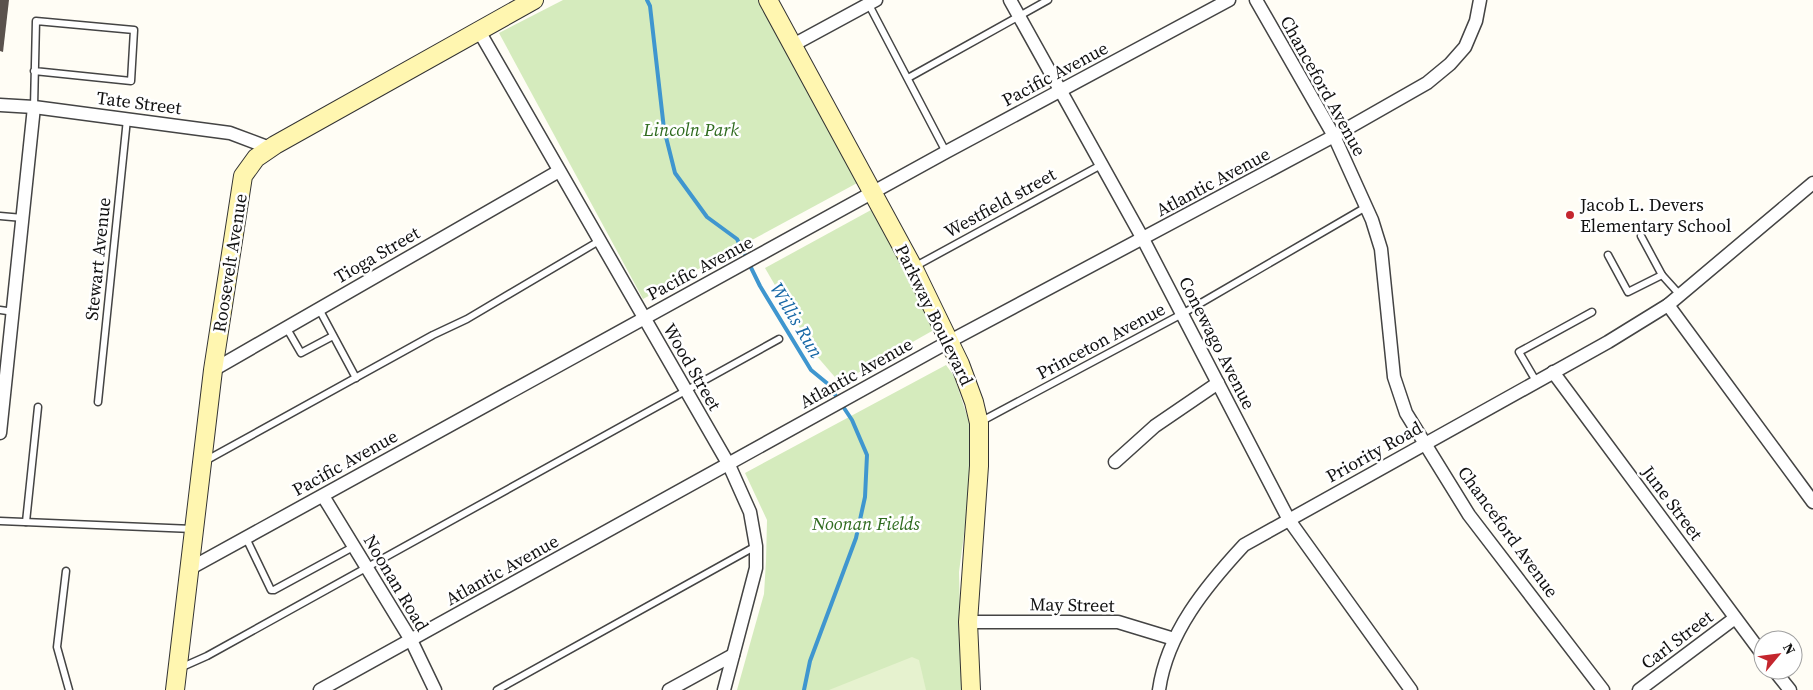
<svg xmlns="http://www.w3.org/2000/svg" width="1813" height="690" viewBox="0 0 1813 690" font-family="'Source Serif 4',serif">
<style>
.green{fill:#d5ebbd}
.pitch{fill:#e6f2cf}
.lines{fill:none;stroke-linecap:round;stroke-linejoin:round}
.stream{stroke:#3f96cf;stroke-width:4}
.building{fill:#5a524d}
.lane-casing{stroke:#444;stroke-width:9}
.street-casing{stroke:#444;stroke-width:15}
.secondary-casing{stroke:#333;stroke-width:20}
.lane{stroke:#fff;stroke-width:6}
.street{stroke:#fff;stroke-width:12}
.secondary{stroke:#fff6b0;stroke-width:18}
.poi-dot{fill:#c4262e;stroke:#fff;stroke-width:2}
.labels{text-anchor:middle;stroke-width:5;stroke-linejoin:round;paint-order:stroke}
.street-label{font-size:18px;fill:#111;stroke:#fff}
.park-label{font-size:18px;font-style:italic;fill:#2f6b1f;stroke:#fff}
.poi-label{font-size:18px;fill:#111;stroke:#fff;text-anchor:start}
.water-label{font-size:19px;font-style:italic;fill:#1768a6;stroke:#fff}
</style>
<rect width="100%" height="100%" fill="#fffdf5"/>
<!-- green -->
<g class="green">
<polygon points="563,0 759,0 859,182 643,299 499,33"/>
<polygon points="871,210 878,217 933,318 932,331 840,383 815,354 765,268"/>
<polygon points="946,365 954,376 972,431 970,489 959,572 962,690 737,690 764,594 766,561 767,520 745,473"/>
</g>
<!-- pitch -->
<polygon class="pitch" points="912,657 919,660 926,690 829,690"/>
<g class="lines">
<!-- stream -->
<polyline class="stream" points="647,0 650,6 664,129 675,173 707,217 737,239 760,286 811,370 828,384 852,420 867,455 865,497 856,538 810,661 804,690"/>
</g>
<!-- building -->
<polygon class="building" points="0,0 9,0 3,52 0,51"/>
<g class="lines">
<!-- lane casing -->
<g class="lane-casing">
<g id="lane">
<polyline points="868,3 946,152"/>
<polyline points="908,78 1048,0"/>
<polyline points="34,107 36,21 134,30 131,81 34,71"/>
<polyline points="0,216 23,218"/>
<polyline points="1641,236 1662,275 1680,295"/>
<polyline points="1608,255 1628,292 1662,275"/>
<polyline points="914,267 1101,165"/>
<polyline points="319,309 356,378"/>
<polyline points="0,310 14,312"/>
<polyline points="286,327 301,353 333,336"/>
<polyline points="1536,381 1519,352 1592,312"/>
<polyline points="98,402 127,119"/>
<polyline points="980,422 1182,314 1366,207"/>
<polyline points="205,461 433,335 467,319 599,241"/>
<polyline points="0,521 193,529"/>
<polyline points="26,522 38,407"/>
<polyline points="246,538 271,590 274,590 353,547"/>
<polyline points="66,571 57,647 69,690"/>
<polyline points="180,668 207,656 779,339"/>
<polyline points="497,690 756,546"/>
</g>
</g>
<!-- street casing -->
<g class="street-casing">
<g id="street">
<polyline points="1010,0 1143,239 1289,520 1411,690"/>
<polyline points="1256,0 1334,136 1372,220 1381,249 1394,377 1406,413 1469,515 1603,690"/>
<polyline points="479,31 729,465 750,512 756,546 756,568 724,690"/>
<polyline points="793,45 876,0"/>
<polyline points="0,105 34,107 230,133 270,148"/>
<polyline points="1668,305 1813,502"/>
<polyline points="213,370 559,171"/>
<polyline points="1553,372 1763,655"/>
<polyline points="0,433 34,107"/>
<polyline points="1115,462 1155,426 1218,383"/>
<polyline points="323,496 411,640 435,690"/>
<polyline points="189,569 946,152 1229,0"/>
<polyline points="968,622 1118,622 1174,639"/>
<polyline points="1774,670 1790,690"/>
<polyline points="320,690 950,341 1334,136 1427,83 1450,64 1465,47 1476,21 1480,0"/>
<polyline points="669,690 733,655"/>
<path d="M1159,690c8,-57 47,-104 85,-145l364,-203 60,-37 145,-122"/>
<polyline points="1639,690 1735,618"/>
</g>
</g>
<!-- secondary casing -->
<g class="secondary-casing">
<g id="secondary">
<polyline points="768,0 913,267 960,364 974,402 979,423 979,466 968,622 971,690"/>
<polyline points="175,690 213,370 243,176 256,158 275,145 534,0"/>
</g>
</g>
<!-- lane -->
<use href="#lane" class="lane"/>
<!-- street -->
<use href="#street" class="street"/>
<!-- secondary -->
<use href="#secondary" class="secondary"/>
</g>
<!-- markers -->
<circle class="poi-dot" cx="1570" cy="215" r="5"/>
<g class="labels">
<!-- street labels -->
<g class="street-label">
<text transform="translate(1055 74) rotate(-28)" y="6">Pacific Avenue</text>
<text transform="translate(1323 86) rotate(61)" y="6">Chanceford Avenue</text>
<text transform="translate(139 103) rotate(7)" y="6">Tate Street</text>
<text transform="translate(1213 182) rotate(-28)" y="6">Atlantic Avenue</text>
<text transform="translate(1000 203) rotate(-29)" y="6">Westfield street</text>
<text transform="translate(377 255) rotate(-30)" y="6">Tioga Street</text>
<text transform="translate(98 259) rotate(-84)" y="6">Stewart Avenue</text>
<text transform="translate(230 263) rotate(-81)" y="6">Roosevelt Avenue</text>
<text transform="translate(700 268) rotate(-28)" y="6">Pacific Avenue</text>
<text transform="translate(934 315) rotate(64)" y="6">Parkway Boulevard</text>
<text transform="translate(1101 341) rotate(-28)" y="6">Princeton Avenue</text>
<text transform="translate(1217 343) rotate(63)" y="6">Conewago Avenue</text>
<text transform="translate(692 367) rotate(60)" y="6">Wood Street</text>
<text transform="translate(856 373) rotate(-29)" y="6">Atlantic Avenue</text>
<text transform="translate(1374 452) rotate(-29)" y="6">Priority Road</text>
<text transform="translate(345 463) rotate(-29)" y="6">Pacific Avenue</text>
<text transform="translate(1672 503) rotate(53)" y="6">June Street</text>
<text transform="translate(1508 532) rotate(54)" y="6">Chanceford Avenue</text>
<text transform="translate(502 570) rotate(-29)" y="6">Atlantic Avenue</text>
<text transform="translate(396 583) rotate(59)" y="6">Noonan Road</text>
<text transform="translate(1072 605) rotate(1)" y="6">May Street</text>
<text transform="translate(1677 640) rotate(-37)" y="6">Carl Street</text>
</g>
<!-- park labels -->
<g class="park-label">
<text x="691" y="136">Lincoln Park</text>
<text x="866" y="530">Noonan Fields</text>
</g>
<!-- poi labels -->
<g class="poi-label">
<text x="1580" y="211">Jacob L. Devers<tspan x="1580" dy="21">Elementary School</tspan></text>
</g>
<!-- water labels -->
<g class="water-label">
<text transform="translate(797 320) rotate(59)" y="7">Willis Run</text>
</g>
</g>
<!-- north arrow -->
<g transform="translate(1778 655) rotate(61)"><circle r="24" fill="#ffffff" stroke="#a0a0a0"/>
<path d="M0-4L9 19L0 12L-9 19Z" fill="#c4262e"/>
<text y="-8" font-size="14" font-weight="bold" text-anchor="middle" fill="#111111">N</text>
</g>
</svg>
